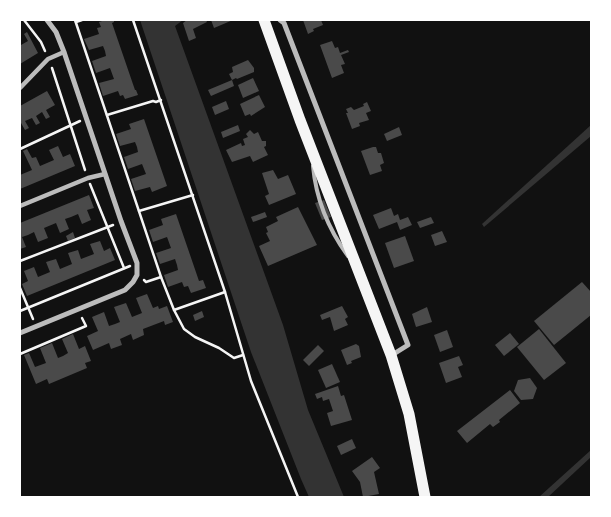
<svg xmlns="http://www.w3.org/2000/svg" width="611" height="517" viewBox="0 0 611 517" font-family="Signika,sans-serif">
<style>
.water{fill:#333}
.building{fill:#4a4a4a}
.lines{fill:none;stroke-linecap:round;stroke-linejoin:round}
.path{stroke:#f5f5f5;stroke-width:2.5}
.service{stroke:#bcbcbc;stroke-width:4}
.pedestrian{stroke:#bcbcbc;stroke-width:4.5}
.minor{stroke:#bcbcbc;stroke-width:5}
.primary{stroke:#f5f5f5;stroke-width:11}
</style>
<rect width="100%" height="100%" fill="#111"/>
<!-- water -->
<g class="water">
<polygon points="140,20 183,20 175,26 283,325 308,410 344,497 309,497 301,479 251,352"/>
<polygon points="591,125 591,136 484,227 482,224"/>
<polygon points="591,450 591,457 548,497 539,497"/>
</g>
<!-- building -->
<g class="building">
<polygon points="105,20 114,20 114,22 112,23 135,90 136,90 138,95 125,99 123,95 120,96 118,91 103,96 99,83 114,79 110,68 96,73 92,61 106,56 105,51 103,46 89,50 84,39 99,34 97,28 101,27 99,22"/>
<polygon points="187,20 206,20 207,22 193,29 196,38 189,41 183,23"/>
<polygon points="211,20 233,20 214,28"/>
<polygon points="303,20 321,20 323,25 313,29 314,31 308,34"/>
<polygon points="27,32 38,53 20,64 20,43 21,45 28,41 24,34"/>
<polygon points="332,41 335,48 338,47 340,53 348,50 349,52 341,55 345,64 341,65 344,73 332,78 320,45"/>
<polygon points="248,60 254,68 254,72 237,79 236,78 232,80 234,86 211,96 208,90 232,80 229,74 233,72 232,67"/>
<polygon points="253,78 259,91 243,98 238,85"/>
<polygon points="47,91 55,105 46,110 50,117 46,119 42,112 36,116 40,123 36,125 32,118 25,121 29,128 25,130 21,123 20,124 20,106"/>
<polygon points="259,95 265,107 251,116 250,114 245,116 240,104"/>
<polygon points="226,101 229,109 215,115 212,107"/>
<polygon points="367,102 371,111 366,113 369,120 359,123 360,126 352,129 346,113 348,113 346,109 351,107 354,110 364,106 363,104"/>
<polygon points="144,119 167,186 152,192 150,187 135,191 131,179 146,174 142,164 128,169 124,157 138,152 137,147 135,142 120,146 116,134 131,129 129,124"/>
<polygon points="238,125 240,131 223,138 221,132"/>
<polygon points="399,127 402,135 387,141 384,134"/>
<polygon points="250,130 254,134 258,132 262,141 266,141 266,146 264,147 268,155 253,162 250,156 232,162 226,150 241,143 242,146 245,145 243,139 248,137 246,134"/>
<polygon points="58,146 63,157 70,154 75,166 20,189 20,175 32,170 23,151 27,149 32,158 36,157 40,166 54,160 49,150"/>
<polygon points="373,147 376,147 378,153 381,153 384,163 380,165 382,171 370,175 361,151"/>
<polygon points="273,170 278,179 288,175 296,194 269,205 265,196 269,194 262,173"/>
<polygon points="89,195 94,208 87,210 91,220 82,224 78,214 71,217 65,219 69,229 60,233 56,223 44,228 48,238 38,242 34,232 28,235 22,237 26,247 20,249 20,223"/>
<polygon points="324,200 331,217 322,220 315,203"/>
<polygon points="298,207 317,245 268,266 259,246 270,241 266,233 268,232 266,227 278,221 276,217"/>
<polygon points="391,208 394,216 398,214 400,220 408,217 412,225 400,230 397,222 379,229 373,215"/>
<polygon points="265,212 267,217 253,222 251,217"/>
<polygon points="176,214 199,281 203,280 206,288 191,293 188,286 184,287 182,282 168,287 164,275 178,270 177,265 175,259 160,264 156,253 171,248 167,237 153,242 149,230 163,225 161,219"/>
<polygon points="431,217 434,223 420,228 417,222"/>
<polygon points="442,231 447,242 435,246 431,235"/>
<polygon points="73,232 75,238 68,241 66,236"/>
<polygon points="405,236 414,261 394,268 385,243"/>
<polygon points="100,241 104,251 110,248 115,260 27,296 22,284 28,281 24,271 34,267 38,277 50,272 46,262 56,259 60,269 72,264 68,253 78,250 81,259 94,254 90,244"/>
<polygon points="582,282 591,292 591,315 554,345 534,321"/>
<polygon points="147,294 153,308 158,306 159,309 167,306 173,322 165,325 164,321 143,329 144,335 133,340 131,334 120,339 122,345 111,349 109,343 93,350 87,336 98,331 92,317 104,312 109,326 115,324 120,322 114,307 126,303 132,317 142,313 136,298"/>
<polygon points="342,306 348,317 345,319 348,325 334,331 330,317 322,320 320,315"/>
<polygon points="427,307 432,322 416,327 412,314"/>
<polygon points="202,311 204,317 195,321 193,315"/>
<polygon points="539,329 566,363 544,380 517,347"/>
<polygon points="447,330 453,347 440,352 434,335"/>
<polygon points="510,333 519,344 504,356 495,345"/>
<polygon points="73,334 79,349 85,346 91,361 85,363 87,368 49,384 47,379 36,384 24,355 29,353 35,367 46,363 40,348 52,343 58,358 63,356 68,353 62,339"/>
<polygon points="356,344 359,346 361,357 351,361 352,363 347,365 341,350"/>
<polygon points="318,345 324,351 309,366 303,360"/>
<polygon points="459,356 463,365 458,367 462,377 446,383 439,363"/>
<polygon points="332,364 340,382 326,388 318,370"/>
<polygon points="530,378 537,388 533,399 521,400 514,391 518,380"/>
<polygon points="338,386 341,396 344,395 352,420 331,426 327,413 333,411 329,399 323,401 322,397 317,399 315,394"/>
<polygon points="510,390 520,403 499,420 500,422 493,427 490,424 467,443 457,431"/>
<polygon points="352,439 356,448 341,455 337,446"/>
<polygon points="372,457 380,468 374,472 379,494 363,497 360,482 352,471"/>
</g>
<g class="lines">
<!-- path -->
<g class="path">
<polyline points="24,20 41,42 45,51"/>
<polyline points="75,20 161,277"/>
<polyline points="133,20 225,292 251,381 298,497"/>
<polyline points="76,22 82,20"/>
<polyline points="52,68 85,170"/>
<polyline points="107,115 153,101 156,102 161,100"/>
<polyline points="20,149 80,121"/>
<polyline points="90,184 124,268"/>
<polyline points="139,211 193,195"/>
<polyline points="20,261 113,225"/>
<polyline points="144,280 146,282 161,277 174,310 225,292"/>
<polyline points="20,288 33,319"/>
<polyline points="174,310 184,329 195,337 219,348 234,358 243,355"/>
<polyline points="20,311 130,266"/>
<polyline points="20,354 86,326 82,318"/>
</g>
<!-- service -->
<path class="service" d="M313,166c3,33 16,64 35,90"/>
<!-- pedestrian -->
<g class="pedestrian">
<polyline points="20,88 48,59 64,52"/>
<polyline points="20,206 88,178 105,174"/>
</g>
<!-- minor -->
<g class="minor">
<polyline points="280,20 284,23 408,345 392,355"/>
<polyline points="20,333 125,290 133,282 137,275 137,263 121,221 64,52 56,32 47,20"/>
</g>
<!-- primary -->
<polyline class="primary" points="264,20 300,120 391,355 409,414 425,497"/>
</g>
<!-- border -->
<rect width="611" height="517" fill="none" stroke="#ffffff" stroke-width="42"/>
</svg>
